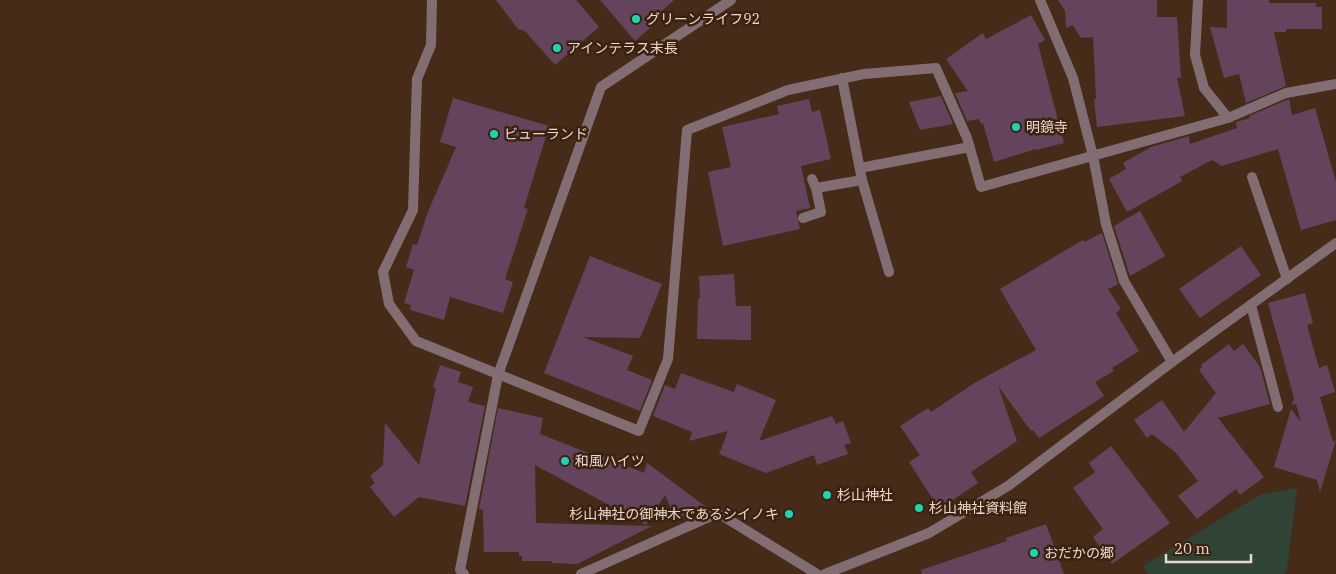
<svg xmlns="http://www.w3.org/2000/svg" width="1336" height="574" viewBox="0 0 1336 574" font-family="'IBM Plex Serif','Noto Sans JP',serif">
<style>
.green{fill:#2f4434}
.building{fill:#64445d}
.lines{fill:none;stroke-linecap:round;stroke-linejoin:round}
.lane{stroke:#816d72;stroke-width:10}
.street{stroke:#816d72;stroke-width:10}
.poi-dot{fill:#1ad5b2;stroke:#3b210f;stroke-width:2}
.labels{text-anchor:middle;stroke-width:5;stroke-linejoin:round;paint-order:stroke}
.poi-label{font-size:14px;fill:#ead8cd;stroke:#3b210f;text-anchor:start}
</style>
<rect width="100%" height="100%" fill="#462b19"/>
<!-- green -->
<polygon class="green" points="1297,488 1287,569 1284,574 1148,574 1143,566 1261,494"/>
<!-- building -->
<g class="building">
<polygon points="496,0 576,0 599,27 555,65 525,31 518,29"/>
<polygon points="600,0 674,0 655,17 658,21 635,41"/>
<polygon points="1058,0 1157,0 1157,17 1177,17 1181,78 1177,78 1185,116 1097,127 1094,99 1096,99 1093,37 1081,38 1073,25 1066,28 1065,11"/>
<polygon points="1227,0 1269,0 1269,3 1316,3 1316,7 1322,7 1322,29 1286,29 1286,32 1274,32 1286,86 1246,103 1239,74 1224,78 1210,27 1227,28"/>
<polygon points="1031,15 1045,40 1038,44 1064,143 1036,150 1036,149 994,162 983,123 981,124 979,119 967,121 955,93 968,91 946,59 983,33 986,39"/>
<polygon points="941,96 953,124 920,130 909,102"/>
<polygon points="453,98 549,126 524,208 528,209 505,279 513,282 503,313 450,297 444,320 410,310 411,305 404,303 414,270 406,267 413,244 417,245 427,214 456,147 440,142"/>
<polygon points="809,99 812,112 820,110 831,159 801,166 810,208 796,211 800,229 723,246 708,172 731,167 722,127 779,114 777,106"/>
<polygon points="1289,99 1292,115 1315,108 1336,182 1336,220 1301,230 1278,149 1222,166 1212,160 1180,177 1182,181 1127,212 1109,179 1126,169 1123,163 1151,147 1189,136 1190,144 1237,128 1236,122 1250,118 1249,116"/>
<polygon points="1140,211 1165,256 1130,276 1114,226"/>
<polygon points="1102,233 1118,284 1108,289 1121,309 1116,313 1139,351 1112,368 1114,371 1095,382 1104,396 1039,438 1033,430 1031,431 998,386 1017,441 971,472 978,483 939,509 909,462 920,455 900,426 928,408 931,412 976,382 1036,350 1000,289 1083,240 1084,242"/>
<polygon points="1241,246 1261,275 1200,318 1179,289"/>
<polygon points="590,256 662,284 640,338 583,337 633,356 627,370 652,380 640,411 544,373"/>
<polygon points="734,274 736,306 751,306 751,340 697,339 698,298 700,299 699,276"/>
<polygon points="1305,293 1313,323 1307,325 1319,368 1327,365 1335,392 1320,397 1333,442 1336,440 1320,492 1317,480 1274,467 1291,409 1301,422 1296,404 1292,405 1294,398 1268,303"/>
<polygon points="1229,344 1234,351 1243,344 1260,367 1270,404 1218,418 1264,477 1240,495 1236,489 1197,519 1178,496 1198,481 1175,452 1152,434 1147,438 1134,420 1162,400 1184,432 1216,393 1199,370 1202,367 1201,365"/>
<polygon points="440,365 461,372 458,382 473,387 468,402 485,406 465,506 419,497 394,517 370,487 375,483 370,476 383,465 385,423 419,465 436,388 433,387"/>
<polygon points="681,373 734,392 737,384 776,400 759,441 832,416 836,424 843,421 851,443 844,445 848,454 817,465 814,455 766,473 719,454 728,431 689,441 692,432 653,416 665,385 675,389"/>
<polygon points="498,408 543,418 540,434 596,456 598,454 644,473 647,463 706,507 676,520 665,495 646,525 535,465 536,523 652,526 577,564 552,563 552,561 522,561 522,556 519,556 519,552 484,552 483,510 479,509"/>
<polygon points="1111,446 1170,523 1112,564 1093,537 1103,529 1073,488 1095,472 1089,463"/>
<polygon points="1046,524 1064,574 922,574 921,570 1007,541 1006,538"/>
</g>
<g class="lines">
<!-- lane -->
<g class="lane">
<polyline points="860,168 970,147"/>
<polyline points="1252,177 1287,279"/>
<polyline points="862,180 889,272"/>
<polyline points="816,188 862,180 842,78"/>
<polyline points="803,218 821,212 816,188 812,179"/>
<polyline points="1251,305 1278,407"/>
<polyline points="581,574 718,513 817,574"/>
</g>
<!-- street -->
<g class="street">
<polyline points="432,0 431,45 417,79 413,210 383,272 389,304 416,341 639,431 668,359 687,130 788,90 864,74 936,68 967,138 981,187 1228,118 1286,93 1336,84"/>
<polyline points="1040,0 1073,78 1093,156 1106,224 1124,281 1172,362"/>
<polyline points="1198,0 1195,55 1204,88 1228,118"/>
<polyline points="464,574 460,570 498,375 601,87 731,0"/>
<polyline points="825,574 929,533 1008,486 1172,362 1336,243"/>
</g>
</g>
<!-- markers -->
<g class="poi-dot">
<circle cx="636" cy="19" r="5"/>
<circle cx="557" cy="48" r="5"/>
<circle cx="1016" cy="127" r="5"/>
<circle cx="494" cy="134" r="5"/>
<circle cx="565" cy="461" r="5"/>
<circle cx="827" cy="495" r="5"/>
<circle cx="919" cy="508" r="5"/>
<circle cx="789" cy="514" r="5"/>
<circle cx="1034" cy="553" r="5"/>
</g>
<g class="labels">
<!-- poi labels -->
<g class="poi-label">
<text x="646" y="24">グリーンライフ92</text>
<text x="567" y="53">アインテラス末長</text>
<text x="1026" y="132">明鏡寺</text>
<text x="504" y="139">ビューランド</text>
<text x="575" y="466">和風ハイツ</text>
<text x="837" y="500">杉山神社</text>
<text x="929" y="513">杉山神社資料館</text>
<text x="779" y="519" text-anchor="end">杉山神社の御神木であるシイノキ</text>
<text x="1044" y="558">おだかの郷</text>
</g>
</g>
<!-- scale -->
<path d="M1166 554v8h85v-8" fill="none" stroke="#ead8cd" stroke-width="2.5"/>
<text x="1174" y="554" font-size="15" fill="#ead8cd" stroke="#3b210f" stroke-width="4" paint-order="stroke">20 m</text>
</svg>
